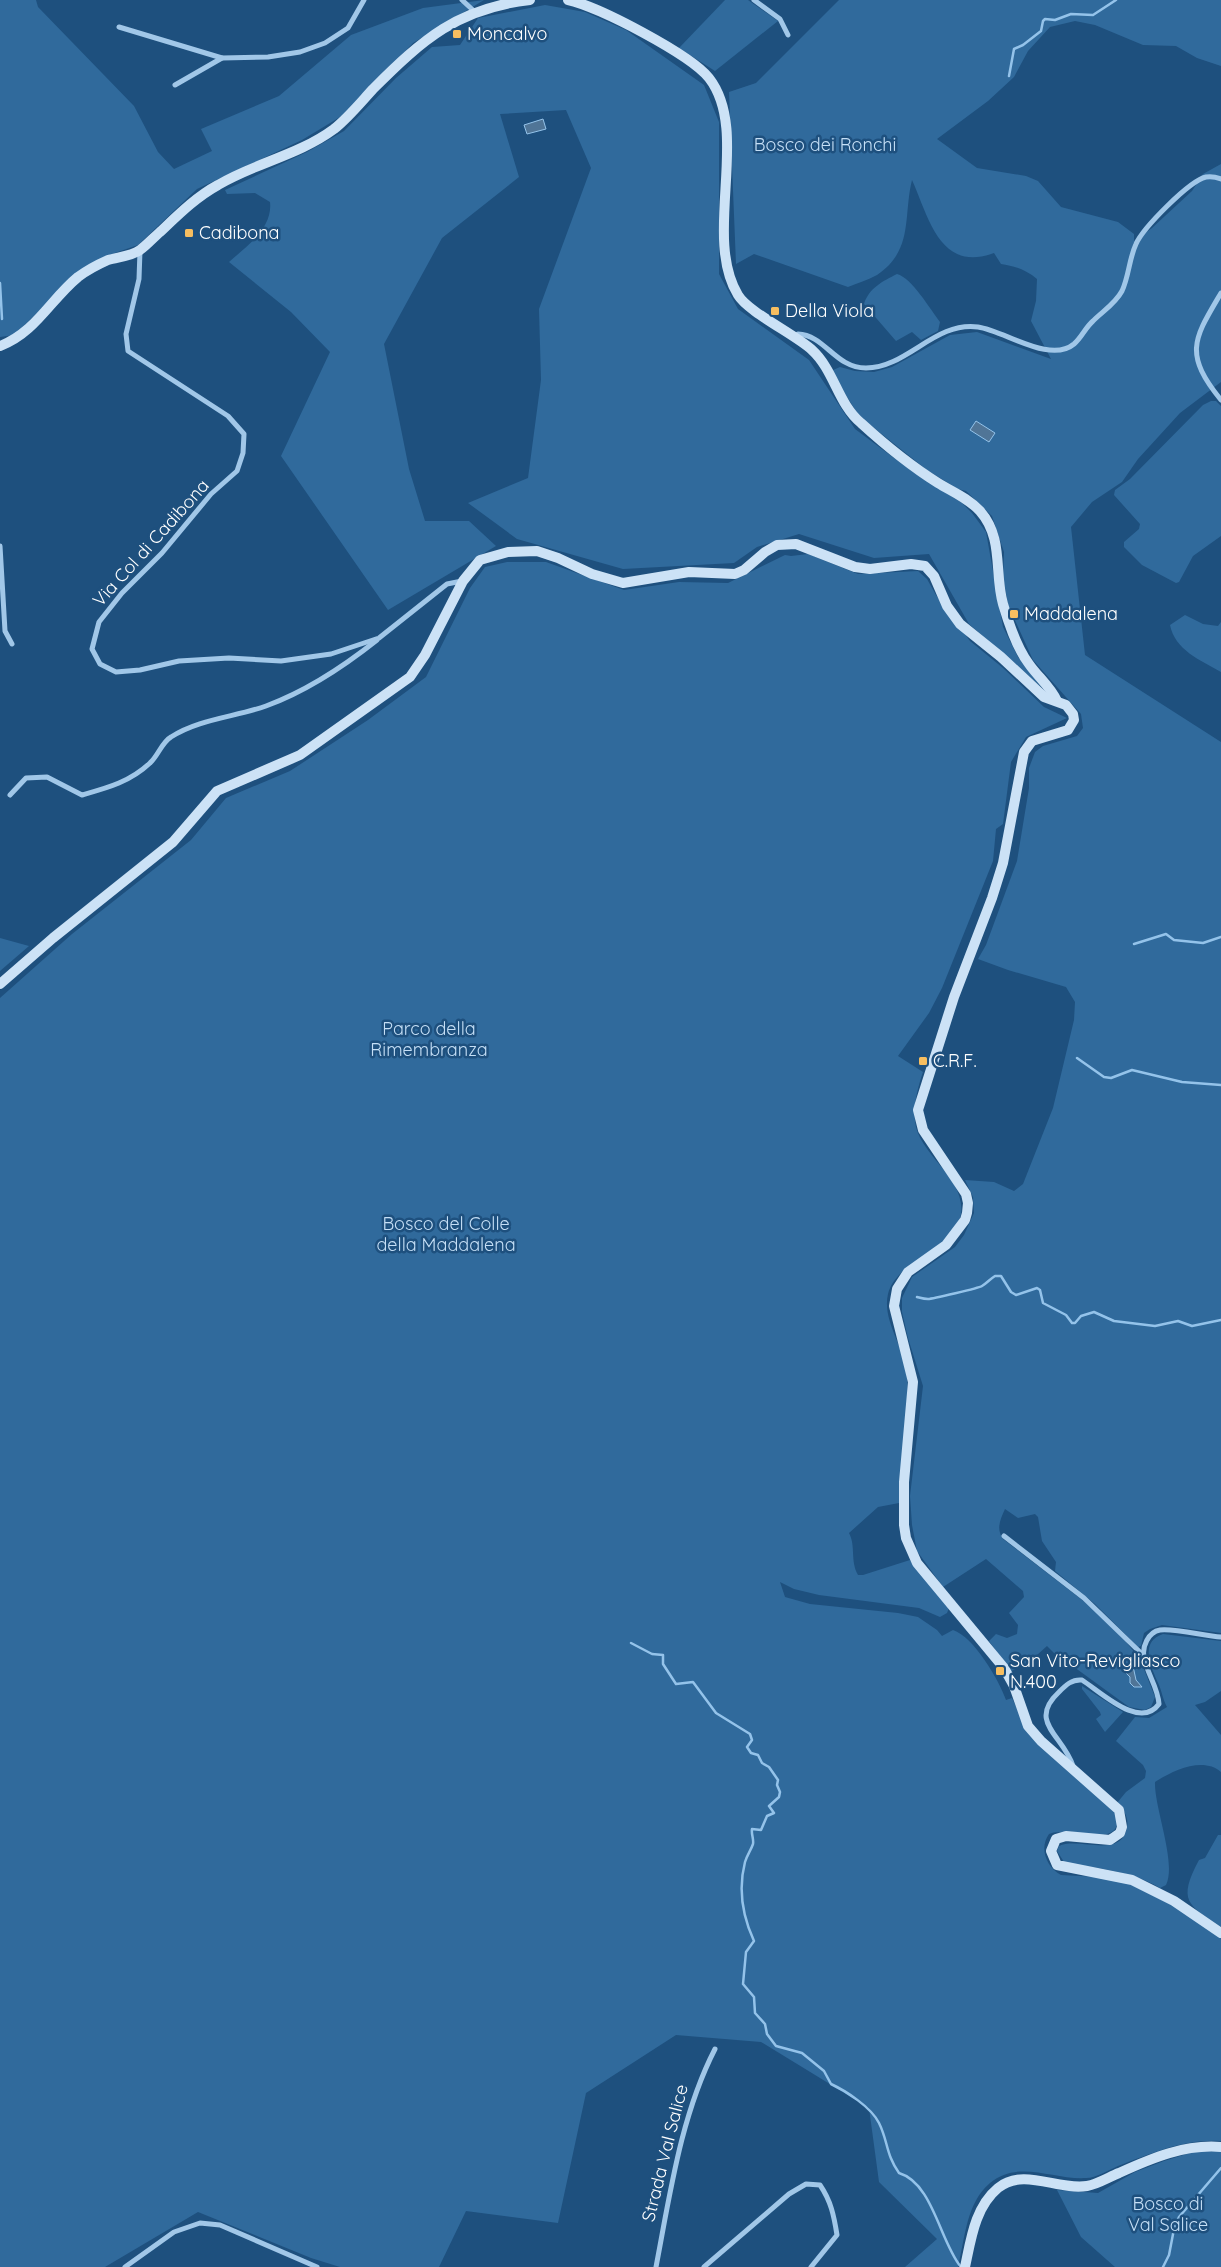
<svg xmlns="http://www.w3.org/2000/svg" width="1221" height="2267" viewBox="0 0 1221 2267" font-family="Quicksand,sans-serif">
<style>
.green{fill:#306a9c}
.water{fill:#507597;stroke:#94c3ea}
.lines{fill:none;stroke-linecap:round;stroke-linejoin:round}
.stream{stroke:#94c3ea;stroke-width:2.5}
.street{stroke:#a1c7e8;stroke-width:5}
.secondary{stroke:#cce2f6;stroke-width:10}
.poi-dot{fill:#f7be60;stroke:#1e507e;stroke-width:2}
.labels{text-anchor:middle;stroke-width:5;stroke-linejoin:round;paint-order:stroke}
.poi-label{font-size:18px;fill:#fff;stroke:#1e507e;text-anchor:start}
.park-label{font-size:18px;fill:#c5dff6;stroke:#1e507e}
.street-label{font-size:18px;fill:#fff;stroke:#1e507e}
</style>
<rect width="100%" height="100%" fill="#1e507e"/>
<!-- green -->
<g class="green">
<polygon points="0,0 36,0 38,7 134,106 158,152 174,169 212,151 201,129 279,96 351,35 423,8 484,0 413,43 345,114 302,140 197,189 138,245 106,256 39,311 14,335 0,337"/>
<polygon points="725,0 748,0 778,21 715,71 679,48"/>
<path d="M839,0h382v66l-24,-8 -21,-12 -33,-1 -48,-20 -20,-4 -25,6 -22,24 -14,26 -26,24 -51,38 40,29 49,8 12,5 23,26 57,15 16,12v7l18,-13 40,-37 11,-17 18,-10v218l-41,31 -42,46 -16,23 -30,20 -21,25 14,128 136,87v891l-59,-8 -12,4 -6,4 -3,13 -3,1 -43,-43 -40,-33 1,-9 -14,-21 -4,-24 -3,-3 -17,4 -13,-9c-5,11 -9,20 -2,30l87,67 36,36 14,17 15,38 -4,10 -6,3 -16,-3 -55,-40 -7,-1 -20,-20 -20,18 -16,7 -22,-30 7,-7 11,4 10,-4 1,-9 -9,-12 15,-16 -1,-6 -37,-32 -43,28 -26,-36 -5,-26 -2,-29 13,-110 -15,-48 -6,-26v-14l10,-21 43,-30 9,-12 10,-22 -1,-16 -8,-17 29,2 20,9 9,-7 30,-76 21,-88 1,-18 -9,-15 -58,-17 -30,-11 8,-14 31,-84 12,-73v-20l6,-16 8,-6 34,-10 6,-8 -2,-14 -48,-54 -25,-55 -5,-28 1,-25 -12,-36 -26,-25 -8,-2 -31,-19 -68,-54 -28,-45 9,-4 15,4 19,1 18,-5 58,-32 27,-3 74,27 -20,-38 5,-20 1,-22c-11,-9 -22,-13 -36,-15l-7,-11c-54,20 -65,-35 -82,-73 -9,36 2,70 -35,95 -9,5 -20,8 -29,12l-94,-33 -18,10 -7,-172 27,-9z"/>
<path d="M545,5l40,7 41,18 78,55 15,37v152l19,35 71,51 46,69 58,43 49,31 10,10 14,19 17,95 15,30 23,30 -72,-63 -40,-70 -55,4 -75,-24 -42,13 -23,16 -111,6 -106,-30 -49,-36 60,-25 13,-98 -2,-71 52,-141 -25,-58 -66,4 19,63 -77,61 -58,106 25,125 16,52h44l27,25 -108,64 -107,-154 49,-104 -39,-40 -62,-50c18,-16 44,-34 41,-60l-15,-9 -28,1 -2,-4 82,-38 37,-21 52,-53 36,-31 28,-2 18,-27z"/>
<path d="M897,274c15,4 33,35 43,48l-2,9 -17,9 -9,-8 -16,9 -32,-37c5,-16 19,-23 33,-30z"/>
<polygon points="1211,401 1216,401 1221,406 1221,536 1193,556 1179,582 1176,583 1142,565 1124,547 1124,542 1139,529 1140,524 1114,495 1115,490 1130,479 1203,405"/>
<path d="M808,554l50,20 60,-3 9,8 9,16 34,46 33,27 41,39 23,11 -41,19 -15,25 -8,62 -7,5 -3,32 -51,127 -13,25 -31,43 25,16c-5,15 -10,33 -8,49 3,34 51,56 46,93 -5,35 -65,46 -73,80 -6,26 15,51 18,76 3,18 1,36 -1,54 -2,26 -4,53 -6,79l-21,4 -29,26c7,13 1,28 9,42h5l47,-15 39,48 -2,5 -7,4 -21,-9 -100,-13 -25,-6 -14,-7 5,15 25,7 88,9 20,4 19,13 5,6 11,-6c21,7 46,50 53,70l6,-2 8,17 96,97c11,40 -49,14 -67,22 -10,14 -3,33 12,41 24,1 54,2 77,12 30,13 56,33 83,51v203c-38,-2 -68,12 -103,25 -9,4 -22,12 -32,12 -33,2 -67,-19 -96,5 -24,20 -25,56 -32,84h-53l32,-28 -58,-57 -10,-74 -108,-66 -85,-7 -90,58 -28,130 -92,-12 -27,56h-99l-29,-9 -113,-46 -93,55h-105v-1269l72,-64 119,-94 35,-42 64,-27 78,-51 58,-43 44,-89 15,-21 22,-5h39l78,28 55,-8 49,1 57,-28 6,1z"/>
<path d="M1185,615l18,9 15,2 3,-4v50c-21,-12 -46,-22 -51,-47z"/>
<polygon points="0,938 29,946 0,971"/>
<path d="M1163,1634l58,7v50l-16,11 -10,3 26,30v37c-18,-16 -49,-1 -66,10 -1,25 22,81 11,103l-6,3c-30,-18 -63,-19 -96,-26l-7,-11 2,-5c19,-9 59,12 67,-15 4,-12 -1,-20 -9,-28l9,-11 19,-14 1,-7 -3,-6 -27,-24 19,-24 14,1 18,-11c-4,-7 -5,-15 -8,-22 -7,-16 -21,-43 4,-51z"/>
<polygon points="1082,1686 1123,1712 1105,1732 1096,1719 1101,1715 1100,1712 1082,1689"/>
<path d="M1218,1835h3v92c-33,-22 -44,-26 -22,-67l6,-2z"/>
<polygon points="1221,2151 1221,2267 1115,2267 1081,2237 1057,2190 1098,2193 1135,2172 1164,2161 1193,2152"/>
</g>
<!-- water -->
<g class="water">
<polygon points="543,119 546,129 527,134 524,125"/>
<polygon points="976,421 995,433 989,442 970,430"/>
<polygon points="1126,1665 1133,1666 1136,1680 1142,1687 1134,1687 1130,1683 1130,1677 1122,1669"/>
</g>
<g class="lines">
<!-- stream -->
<g class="stream">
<polyline points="1009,76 1014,49 1023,45 1041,31 1043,21 1045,19 1055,20 1071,14 1093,15 1116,0"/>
<polyline points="0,283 2,319"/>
<polyline points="1134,944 1166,934 1174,940 1203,943 1221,937"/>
<polyline points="1077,1058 1104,1077 1111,1078 1132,1070 1182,1082 1221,1085"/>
<path d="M917,1297c4,1 7,2 11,2 4,0 51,-11 54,-13 5,-3 8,-7 13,-10h6l10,16 5,3 21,-7 3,2 3,13 23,12 6,8h3l6,-7 13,-4 20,9 41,5 23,-5 14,5 29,-6"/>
<path d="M631,1643l21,11 11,1v9l13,20 17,-2 23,31 34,21 2,6 -5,7 4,6 7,2 4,8 7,4 9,13 -1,5 3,7 -1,5 -10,9 5,7 -7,3 -6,14 -9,-1c-1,5 2,10 1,15 -2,6 -6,11 -8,18 -7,27 -2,55 9,79l-8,11 -3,32 11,13 1,16 10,11 2,10 9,12 26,7 22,18 7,13c15,7 40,23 48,39 9,18 7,32 20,50 34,10 41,69 62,94"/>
<polyline points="1163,2267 1169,2255 1174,2229 1179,2217 1221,2168"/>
</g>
<!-- street -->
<g class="street">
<polyline points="462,0 475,12"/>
<polyline points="754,0 780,19 788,35"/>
<polyline points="119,27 222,58 268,57 300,52 325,43 348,28 364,0"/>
<polyline points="175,85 222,58"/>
<polyline points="140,251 139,279 126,334 128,351 228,416 244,434 243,453 237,471 211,494 162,553 122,593 99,622 92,649 100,664 116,672 140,670 179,661 229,658 281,661 331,654 379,638 447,584 462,581"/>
<path d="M1221,293c-27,46 -38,60 0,107"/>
<path d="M794,336l4,-2c27,1 37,34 68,34 41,0 69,-47 112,-41 27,4 72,37 96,17 8,-7 11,-16 19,-23 10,-10 22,-17 29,-30 7,-15 7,-32 14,-47 7,-16 53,-63 70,-67 6,-1 10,0 15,2"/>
<polyline points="0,546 5,631 12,644"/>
<path d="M10,795l16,-17 21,-1 35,18c25,-7 48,-13 68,-32 8,-7 12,-21 21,-26 28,-18 64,-20 95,-31 41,-15 77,-39 111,-66"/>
<polyline points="1004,1536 1084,1598 1143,1655"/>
<path d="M1073,1766c-10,-31 -46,-44 -14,-74 7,-7 13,-13 23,-12 20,13 58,50 77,24 -1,-17 -12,-30 -15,-47 -2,-10 4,-25 16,-27 14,-2 45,6 61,7"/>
<polyline points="125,2267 174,2232 200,2223 220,2225 317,2267"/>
<path d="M656,2267c14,-73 25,-152 59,-218"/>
<path d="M704,2267l85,-73 17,-10 14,1c11,16 14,31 17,50l-26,32"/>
</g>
<!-- secondary -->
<g class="secondary">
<path d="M568,0c30,6 123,55 141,78 42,54 -7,158 29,217 10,17 58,40 74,55 22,20 26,54 49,73 23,21 50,43 77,60 15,9 30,15 42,28 24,27 14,62 23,93 5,17 15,46 26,60 9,13 21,22 28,37"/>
<path d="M0,346c35,-13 51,-47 78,-69 8,-6 21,-13 30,-17 10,-3 24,-4 32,-10 7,-5 13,-12 20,-18 18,-17 36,-35 58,-47 37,-22 81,-30 116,-56 14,-11 27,-27 39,-40 50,-50 85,-81 157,-89"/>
<polyline points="0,984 53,938 173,842 217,791 300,755 410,677 425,655 463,581 480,560 508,552 537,551 558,558 592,574 623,583 689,572 735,574 744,570 765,552 777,545 796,544 855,567 870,569 911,564 925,566 934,576 947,606 960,624 1001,657 1044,697 1066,705 1073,714 1074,720 1068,730 1032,741 1024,752 1003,863 992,898 954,997 918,1110 923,1130 966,1194 968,1203 967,1213 965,1220 946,1245 908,1272 897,1289 894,1306 913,1382 904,1482 904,1525 906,1538 917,1563 1004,1668 1014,1686 1028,1726 1041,1741 1119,1810 1122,1827 1120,1833 1110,1840 1066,1836 1056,1839 1051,1851 1057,1865 1132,1880 1174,1901 1221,1933"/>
<path d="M965,2267c6,-28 10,-60 33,-79 26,-21 60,3 89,-2 11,-2 22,-9 32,-13 33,-15 66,-29 102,-26"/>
</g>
</g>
<!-- markers -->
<g class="poi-dot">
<rect x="452" y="29" width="10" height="10" rx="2.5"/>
<rect x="184" y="228" width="10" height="10" rx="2.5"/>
<rect x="770" y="306" width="10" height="10" rx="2.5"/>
<rect x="1009" y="609" width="10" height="10" rx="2.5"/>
<rect x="918" y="1056" width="10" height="10" rx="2.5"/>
<rect x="995" y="1666" width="10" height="10" rx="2.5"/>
</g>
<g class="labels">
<!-- poi labels -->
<g class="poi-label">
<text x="467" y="40">Moncalvo</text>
<text x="199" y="239">Cadibona</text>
<text x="785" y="317">Della Viola</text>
<text x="1024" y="620">Maddalena</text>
<text x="933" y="1067">C.R.F.</text>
<text x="1010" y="1667">San Vito-Revigliasco<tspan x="1010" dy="21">N.400</tspan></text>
</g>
<!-- park labels -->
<g class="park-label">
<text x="825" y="151">Bosco dei Ronchi</text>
<text x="429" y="1035">Parco della<tspan x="429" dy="21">Rimembranza</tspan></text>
<text x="446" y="1230">Bosco del Colle<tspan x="446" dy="21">della Maddalena</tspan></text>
<text x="1168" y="2210">Bosco di<tspan x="1168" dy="21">Val Salice</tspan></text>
</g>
<!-- street labels -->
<g class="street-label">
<text transform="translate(151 543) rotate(-48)" y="6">Via Col di Cadibona</text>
<text transform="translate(665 2153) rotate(-76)" y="6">Strada Val Salice</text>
</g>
</g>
</svg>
